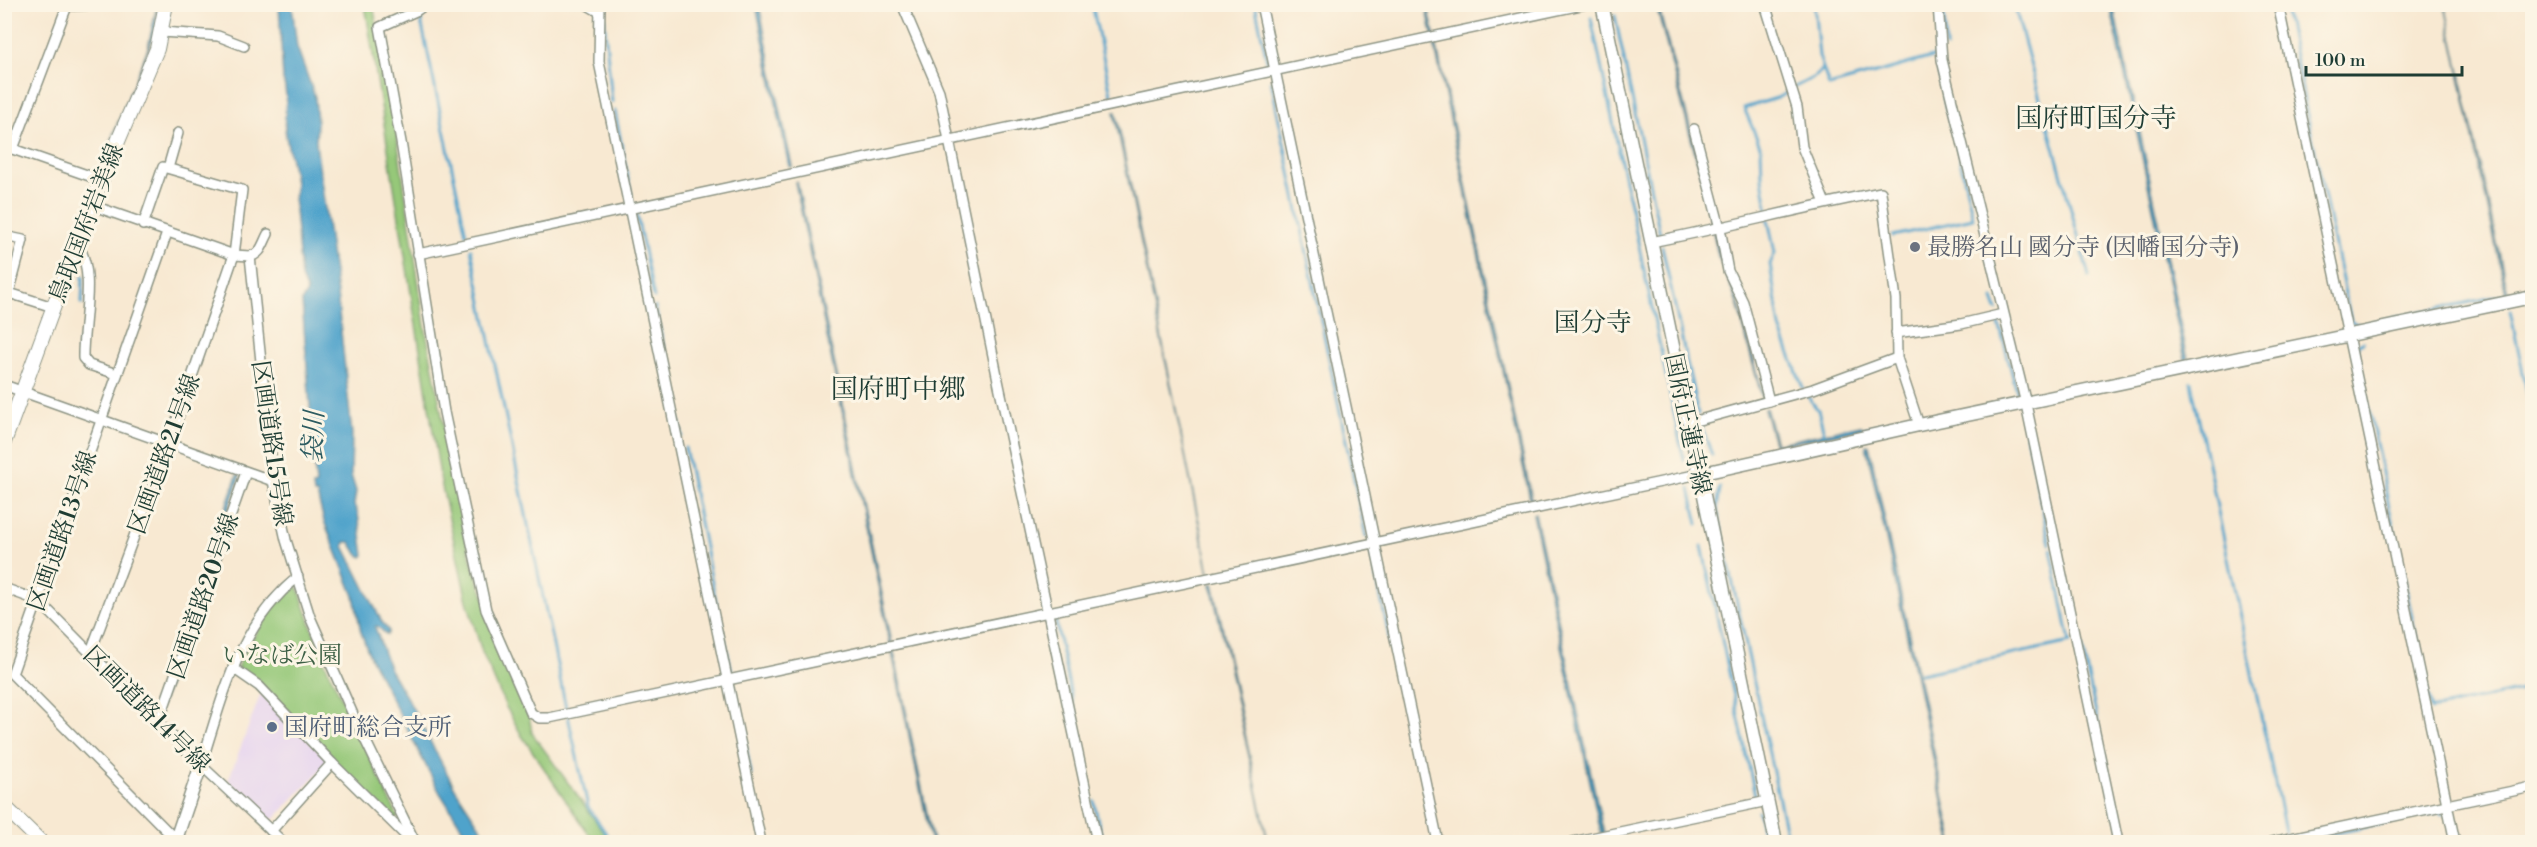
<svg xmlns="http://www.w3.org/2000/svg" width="2537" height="847" viewBox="0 0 2537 847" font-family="'Libre Bodoni','Noto Serif JP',serif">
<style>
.built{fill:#e5d3f0}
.green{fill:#96c879;stroke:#5a8256;stroke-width:1.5}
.water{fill:#4fa3cb;stroke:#377080;stroke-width:1.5}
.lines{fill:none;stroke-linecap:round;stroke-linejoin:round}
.stream{stroke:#4fa3cb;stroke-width:3}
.street-casing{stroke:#8c9383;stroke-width:12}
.secondary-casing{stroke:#8c9383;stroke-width:15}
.primary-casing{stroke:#8c9383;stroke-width:16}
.street{stroke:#fff;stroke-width:9}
.secondary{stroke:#fff;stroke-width:12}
.primary{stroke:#fff;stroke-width:14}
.worship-dot{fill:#6b7280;stroke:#fcf5e5;stroke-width:2}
.service-dot{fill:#5c6f8a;stroke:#fcf5e5;stroke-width:2}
.labels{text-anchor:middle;stroke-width:6;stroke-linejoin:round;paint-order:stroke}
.street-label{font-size:24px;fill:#1f3d34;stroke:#fcf5e5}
.worship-label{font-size:24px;fill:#5b616d;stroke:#fcf5e5;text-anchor:start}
.park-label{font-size:24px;fill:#3d6045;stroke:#fcf5e5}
.service-label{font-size:24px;fill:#4e5e75;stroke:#fcf5e5;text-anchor:start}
.neighbourhood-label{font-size:26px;fill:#1f3d34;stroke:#fcf5e5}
.water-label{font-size:26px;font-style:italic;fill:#2d5c61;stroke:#fcf5e5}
.quarter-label{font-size:27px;fill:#1f3d34;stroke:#fcf5e5}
</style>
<rect width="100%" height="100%" fill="#fcf5e5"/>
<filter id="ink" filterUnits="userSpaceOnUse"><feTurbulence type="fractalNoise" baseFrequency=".0167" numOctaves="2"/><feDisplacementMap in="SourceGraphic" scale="12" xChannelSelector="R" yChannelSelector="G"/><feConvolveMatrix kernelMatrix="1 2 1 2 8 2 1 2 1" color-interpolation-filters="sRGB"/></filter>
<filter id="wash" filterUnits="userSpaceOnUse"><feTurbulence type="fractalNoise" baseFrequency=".008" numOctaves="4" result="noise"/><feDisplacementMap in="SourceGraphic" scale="24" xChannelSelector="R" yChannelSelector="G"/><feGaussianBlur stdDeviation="1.35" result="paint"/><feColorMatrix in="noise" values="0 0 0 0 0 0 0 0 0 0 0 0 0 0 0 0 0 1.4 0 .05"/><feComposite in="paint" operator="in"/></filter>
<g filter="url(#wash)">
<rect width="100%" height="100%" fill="#f8e9d2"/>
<!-- built -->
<polygon class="built" points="261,693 329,761 274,819 265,818 228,781"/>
<!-- green -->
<g class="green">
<polygon points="365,5 373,5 391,98 425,326 463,527 473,567 529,715 532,733 611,842 594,842 522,736 506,707 482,652 467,601 441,482"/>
<polygon points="293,587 298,587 322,657 398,817 394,819 237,667 272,604"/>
</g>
<!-- water -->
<g class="water">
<polygon points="157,5 156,26 150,46 98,172 148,48"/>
<path d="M279,5h13l5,42 18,50 2,24 -1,23 21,150 15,140 -1,41 5,16 -2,14 4,9 6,41 -2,2 -6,-5 -6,-10h-5l-1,4 38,76 7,9 -2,4 -10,-9 -2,1 14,41 22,37 45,85 34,52h-19l-31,-49 -70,-136 -9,-25 -7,-36 -30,-75 -7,-27h-3l-1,-8 3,-1 -14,-184 5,-9 -6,-15 -7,-79c5,-16 -8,-51 -9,-71 -1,-16 4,-31 -2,-47z"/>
<polygon points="756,5 759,5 792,167 789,166"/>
<polygon points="1426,5 1428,5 1533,504 1531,504"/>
<polygon points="1656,5 1658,5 1706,188 1720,256 1737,297 1764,398 1762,399 1737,303 1718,256 1704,188"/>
<polygon points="2110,5 2113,5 2189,364 2186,365"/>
<polygon points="2445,5 2508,293 2506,294"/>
<polygon points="1114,112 1116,112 1209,574 1200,527"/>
<polygon points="797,181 933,842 931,842 795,182"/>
<polygon points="1766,408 1776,444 1860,425 1865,429 1775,446 1764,409"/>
<polygon points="103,429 104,430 45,599 44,598"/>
<polygon points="1866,445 1869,445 1953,842 1951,842"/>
<polygon points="237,475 240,476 161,706 158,705"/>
<polygon points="1535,513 1604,834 1601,834 1533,514"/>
<polygon points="1213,583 1268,842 1211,584"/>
</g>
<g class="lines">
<!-- stream -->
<g class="stream">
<polyline points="1092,4 1112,99"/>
<polyline points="1255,4 1268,65"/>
<polyline points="1814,4 1819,56 1829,86 1936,56 1946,108 1955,140"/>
<polyline points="1943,4 1946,48"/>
<polyline points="2014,4 2041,103"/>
<polyline points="2284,4 2351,322 2360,325 2532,289"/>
<polyline points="420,16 466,234"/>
<polyline points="1615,16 1660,234"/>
<polyline points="604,18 612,102"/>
<polyline points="1591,18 1684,461"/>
<polyline points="1271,81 1366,537"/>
<polyline points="1795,87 1816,76 1823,69"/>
<polyline points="615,111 631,195"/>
<polyline points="2045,114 2089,276"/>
<polyline points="636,212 654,298"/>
<polyline points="1768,213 1762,179 1761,148 1744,108 1777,98 1788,92"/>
<polyline points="1768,219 1775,253 1770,264 1780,328 1803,388"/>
<polyline points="1893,236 1973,218 1957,147"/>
<polyline points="1662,246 1698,414"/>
<polyline points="471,249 566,708"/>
<polyline points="1993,299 1997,310"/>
<polyline points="82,303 83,276"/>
<polyline points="655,307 672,386"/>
<polyline points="2510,310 2532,416"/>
<polyline points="1998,320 2017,392"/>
<path d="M80,339c-3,12 -3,21 7,29"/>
<polyline points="2363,342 2358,344 2357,351 2431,710"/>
<polyline points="101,374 111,377"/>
<polyline points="2191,382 2286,836"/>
<polyline points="1806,394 1818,410 1824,433"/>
<polyline points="674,397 682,436"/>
<polyline points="2023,420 2050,544"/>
<polyline points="1701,425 1712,455"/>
<polyline points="1866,428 1905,420 1909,417"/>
<polyline points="685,448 719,617"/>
<polyline points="1720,488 1717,509 1788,842"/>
<polyline points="1690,489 1698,524"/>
<polyline points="281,495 285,495"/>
<polyline points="1702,546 1755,795"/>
<polyline points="1371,550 1391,646"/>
<polyline points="2051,550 2070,642"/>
<polyline points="1055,618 1088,778"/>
<polyline points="722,628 732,673"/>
<polyline points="2082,647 2123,842"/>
<polyline points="1920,674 2071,642"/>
<polyline points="734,685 738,704"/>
<polyline points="2432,709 2532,688"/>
<polyline points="739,711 742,723"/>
<polyline points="568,716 588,807 612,842"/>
<polyline points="744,735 751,774"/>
<polyline points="1094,801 1102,842"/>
<polyline points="1758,811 1765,842"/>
<polyline points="763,825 767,842"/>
<polyline points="2313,838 2438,812 2443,814"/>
</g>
</g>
</g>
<g filter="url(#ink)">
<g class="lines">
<!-- street casing -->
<g class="street-casing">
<g id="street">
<polyline points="426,4 416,11 380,27 401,142 444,412 486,610 531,713 539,718 549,718 1699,474"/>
<polyline points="586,4 598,11"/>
<polyline points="600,4 599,62 761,842"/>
<polyline points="902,4 939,91 999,385 1097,842"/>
<polyline points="1261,4 1438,842"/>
<polyline points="1765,4 1797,107 1802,147 1825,203"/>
<polyline points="1938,4 1942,60 2026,404 2118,842"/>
<polyline points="2278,4 2455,842"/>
<polyline points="67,6 114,4"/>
<polyline points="162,32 218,36 244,46"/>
<polyline points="1694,129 1720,228 1728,271 1743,302 1769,401"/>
<polyline points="4,146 101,180"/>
<polyline points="13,149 67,6 61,4"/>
<polyline points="168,168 178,133"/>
<polyline points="91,205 234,255 250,256 274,486 286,540 310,617 355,719 415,842"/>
<polyline points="167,233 12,674 178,842"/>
<polyline points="4,236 23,240 9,293 7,298 4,297"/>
<path d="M1651,242c77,-15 153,-35 230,-50l15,107 1,59 22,67"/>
<path d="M77,244c20,27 5,82 6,114l6,7 28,9"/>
<polyline points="418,254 1586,4"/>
<path d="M250,256c11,-1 13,-13 18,-22"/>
<polyline points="9,293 53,307"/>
<polyline points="1896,333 1961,324 2003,314"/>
<polyline points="4,385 273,481"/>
<polyline points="1688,423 1813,389 1897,358"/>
<polyline points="4,588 39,601 201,765 283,842"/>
<polyline points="91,651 169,443 234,255 242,190 163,167 143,225"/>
<polyline points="233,668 259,686 332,763"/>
<polyline points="159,721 246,472"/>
<path d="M201,765c22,-69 38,-141 97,-188"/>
<polyline points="271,831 332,763 412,842"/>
<polyline points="1572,842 1768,801"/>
<polyline points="2271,842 2532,787"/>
</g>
</g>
<!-- secondary casing -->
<g class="secondary-casing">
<g id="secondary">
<polyline points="1602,4 1776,842"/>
<polyline points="1699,474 1919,425 2532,297"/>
<polyline points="175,842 201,765"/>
</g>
</g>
<!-- primary casing -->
<g class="primary-casing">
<g id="primary">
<polyline points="4,442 91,205 157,49 166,4"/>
<polyline points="4,806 41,842"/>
</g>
</g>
<!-- street -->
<use href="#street" class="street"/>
<!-- secondary -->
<use href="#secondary" class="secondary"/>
<!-- primary -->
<use href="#primary" class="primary"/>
</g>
</g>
<!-- markers -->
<circle class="worship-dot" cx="1915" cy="247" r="6"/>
<circle class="service-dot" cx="272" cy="727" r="6"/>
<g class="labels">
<!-- street labels -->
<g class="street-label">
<text transform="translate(86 223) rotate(-69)" y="8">鳥取国府岩美線</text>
<text transform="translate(1688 424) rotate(78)" y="8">国府正蓮寺線</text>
<text transform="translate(272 443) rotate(82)" y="8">区画道路15号線</text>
<text transform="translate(164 454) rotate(-70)" y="8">区画道路21号線</text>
<text transform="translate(62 531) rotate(-71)" y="8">区画道路13号線</text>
<text transform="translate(203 596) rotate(-71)" y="8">区画道路20号線</text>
<text transform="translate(147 709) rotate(45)" y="8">区画道路14号線</text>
</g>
<!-- worship labels -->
<g class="worship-label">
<text x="1927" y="255">最勝名山 國分寺 (因幡国分寺)</text>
</g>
<!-- park labels -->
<g class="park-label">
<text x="282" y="663">いなば公園</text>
</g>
<!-- service labels -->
<g class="service-label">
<text x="284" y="735">国府町総合支所</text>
</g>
<!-- neighbourhood labels -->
<g class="neighbourhood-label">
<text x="1593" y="331">国分寺</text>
</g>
<!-- water labels -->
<g class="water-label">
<text transform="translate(313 437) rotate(-88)" y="9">袋川</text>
</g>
<!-- quarter labels -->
<g class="quarter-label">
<text x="2096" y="127">国府町国分寺</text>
<text x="898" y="398">国府町中郷</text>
</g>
</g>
<!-- margin -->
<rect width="2537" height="847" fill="none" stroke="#fcf5e5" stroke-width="24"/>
<!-- scale -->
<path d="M2306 66v9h156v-9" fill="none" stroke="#1f3d34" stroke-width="3"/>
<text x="2315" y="66" font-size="18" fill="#1f3d34" stroke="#fcf5e5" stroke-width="4.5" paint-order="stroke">100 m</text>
</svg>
